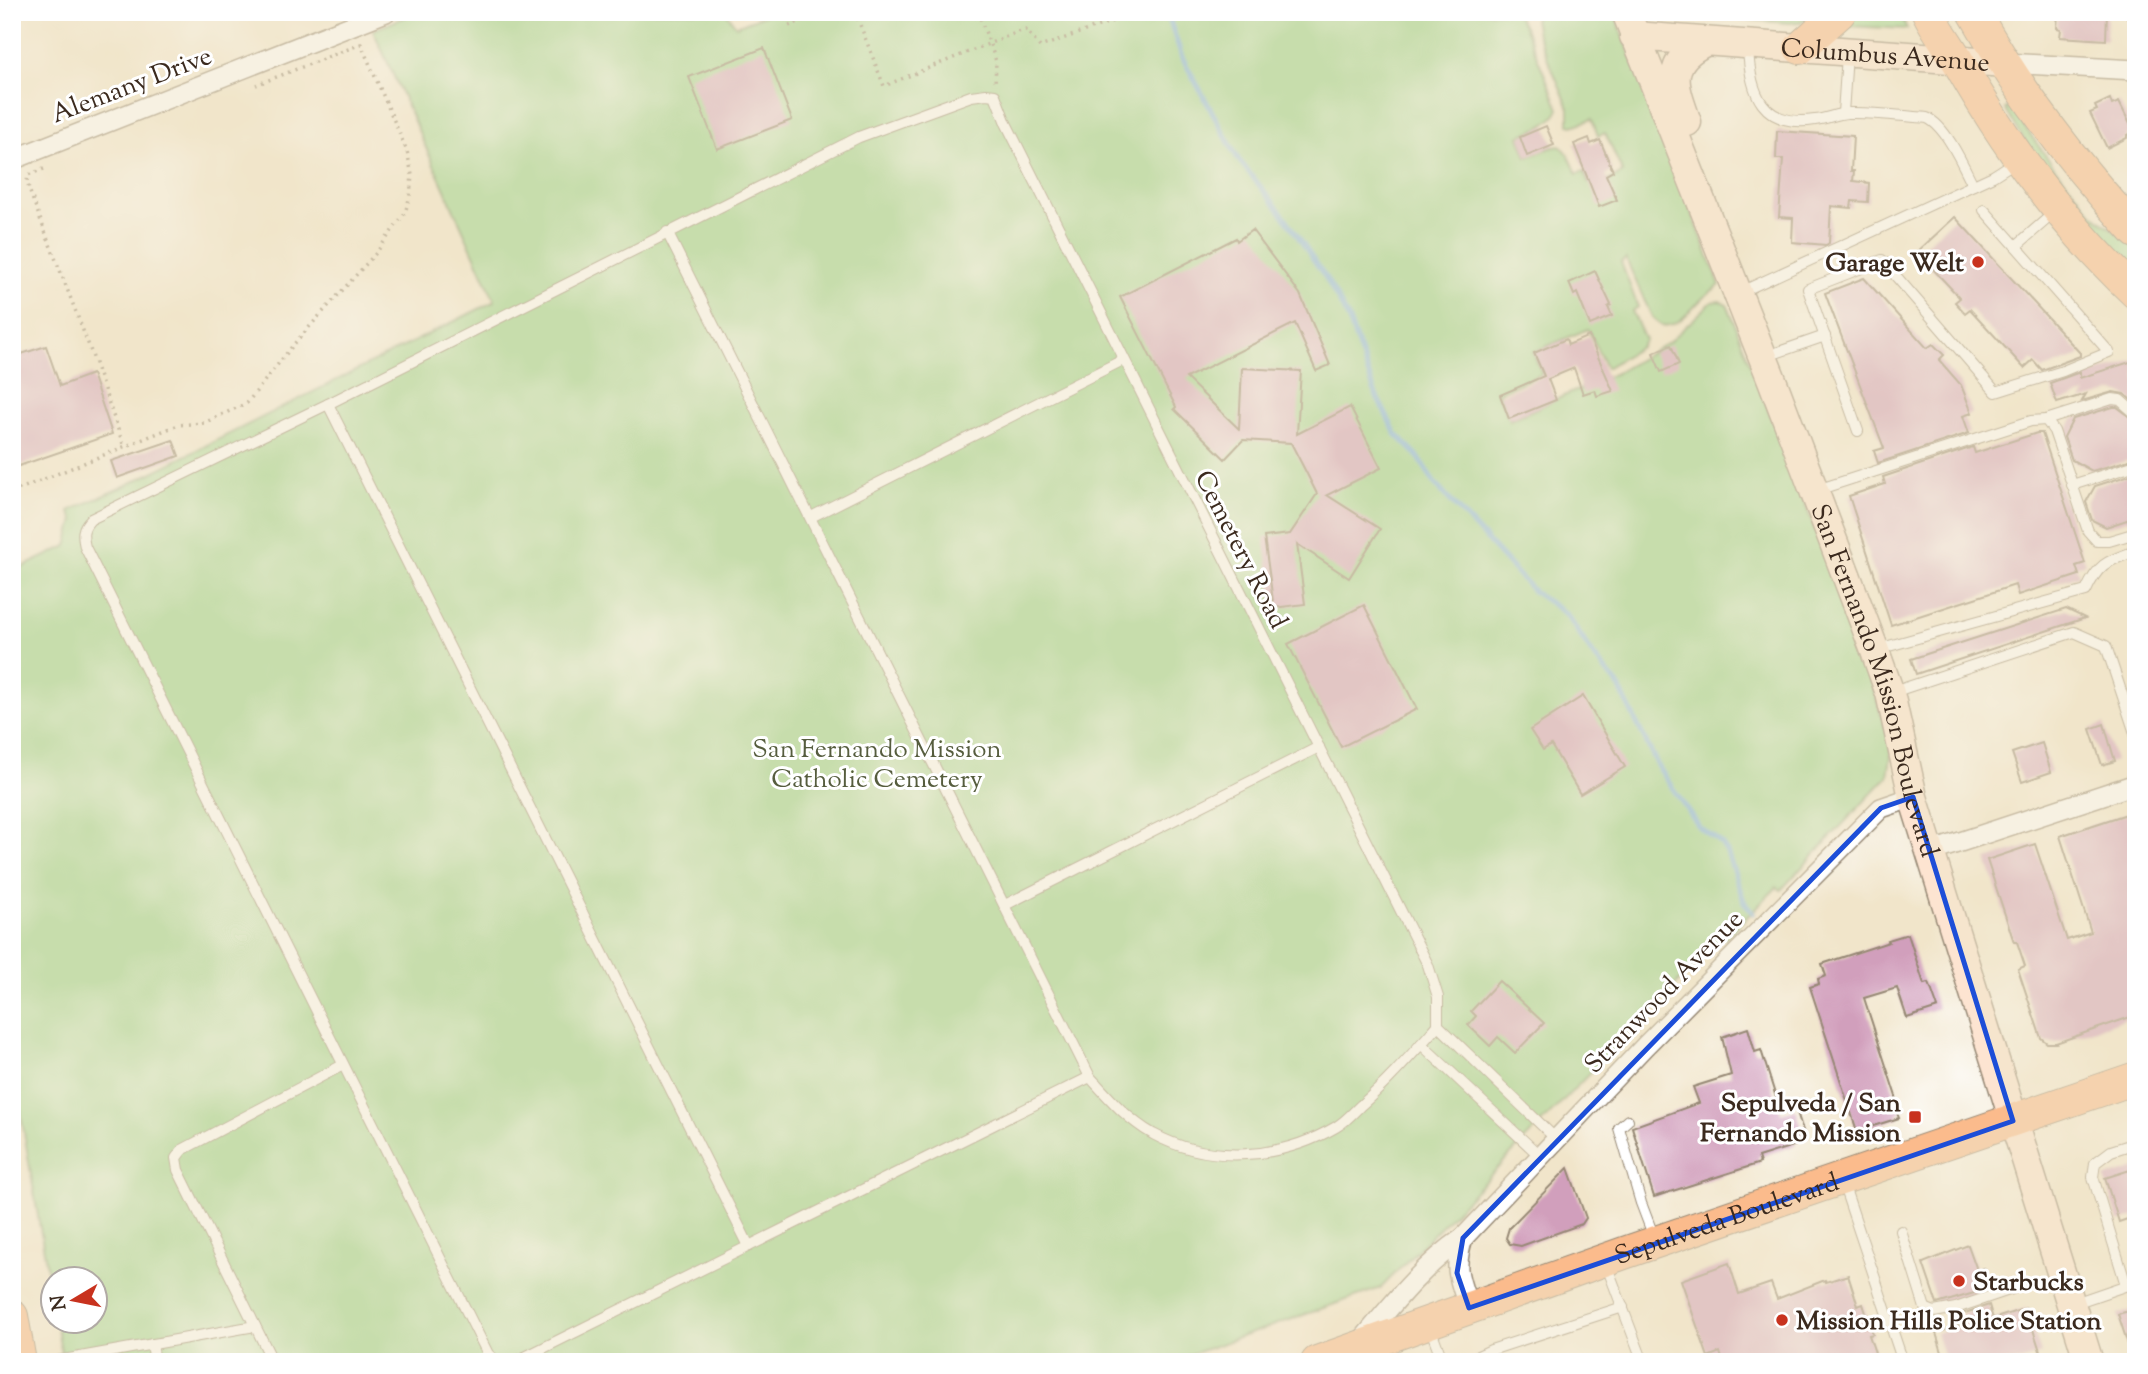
<svg xmlns="http://www.w3.org/2000/svg" width="2148" height="1374" viewBox="0 0 2148 1374" font-family="'Sorts Mill Goudy',serif">
<style>
.green{fill:#95d388;stroke:#687e53;stroke-width:2}
.lines{fill:none;stroke-linecap:round;stroke-linejoin:round}
.stream{stroke:#6eabe0;stroke-width:5}
.building{fill:#d19fbc}
.lane-casing{stroke:#968874;stroke-width:12}
.street-casing{stroke:#968874;stroke-width:22}
.secondary-casing{stroke:#968874;stroke-width:31}
.primary-casing{stroke:#968874;stroke-width:34}
.path{stroke:#968874;stroke-width:3.5;stroke-dasharray:2 5;stroke-linecap:butt}
.lane{stroke:#fff;stroke-width:10}
.street{stroke:#fff;stroke-width:19}
.secondary{stroke:#fde4d1;stroke-width:28}
.primary{stroke:#fbbb8c;stroke-width:32}
.marked{fill:none;stroke:#1d4ed8;stroke-width:5;stroke-linejoin:round}
.poi-dot{fill:#c8321e;stroke:#fff;stroke-width:2.5}
.labels{text-anchor:middle;stroke-width:6;stroke-linejoin:round;paint-order:stroke}
.street-label{font-size:26px;fill:#3b2a1e;stroke:#fff}
.poi-label{font-size:26px;font-weight:bold;fill:#3b2a1e;stroke:#fff;text-anchor:end}
.park-label{font-size:26px;fill:#565d3e;stroke:#fff}
</style>
<rect width="100%" height="100%" fill="#fff"/>
<filter id="ink" filterUnits="userSpaceOnUse"><feTurbulence type="fractalNoise" baseFrequency=".0143" numOctaves="2"/><feDisplacementMap in="SourceGraphic" scale="14" xChannelSelector="R" yChannelSelector="G"/><feConvolveMatrix kernelMatrix="1 2 1 2 8 2 1 2 1" color-interpolation-filters="sRGB"/></filter>
<filter id="wash" filterUnits="userSpaceOnUse"><feTurbulence type="fractalNoise" baseFrequency=".00686" numOctaves="4" result="noise"/><feDisplacementMap in="SourceGraphic" scale="28" xChannelSelector="R" yChannelSelector="G"/><feGaussianBlur stdDeviation="1.57" result="paint"/><feColorMatrix in="noise" values="0 0 0 0 0 0 0 0 0 0 0 0 0 0 0 0 0 1.4 0 .05"/><feComposite in="paint" operator="in"/></filter>
<g filter="url(#wash)">
<rect width="100%" height="100%" fill="#f1e5ca"/>
<!-- green -->
<g class="green">
<path d="M418,12h308l10,14 36,-14h743l10,16 34,81c-6,15 -26,21 -40,27l8,21c34,-11 34,-23 50,17l7,-3 5,12 16,-6 3,4 15,-8 -18,-40 -7,3 -6,-17 -19,7 -4,-1v-17l-32,-74 -3,-15 5,-7h75l106,273c-6,5 -14,9 -19,15 -13,12 -20,25 -39,26l-10,-9 -26,-58 -5,3 17,45 -6,4 13,29 -5,7 -34,21 -18,-39 -55,23 9,22 -44,19 12,27 106,-47 53,-31 43,-40 8,-1 7,3 134,344 29,97 1,12 -3,19 -107,114 -4,-3 -52,52 -3,-2 -341,351 -212,74h-1106l-7,-40h38v-42h-42v19l-40,-238v-489l55,-26 7,-26 -5,-9 60,-27 366,-183 -122,-271z"/>
<polygon points="1652,12 1817,12 1800,22 1789,23"/>
<polygon points="1852,12 1900,12 1907,29 1847,26"/>
<polygon points="2010,107 2055,168 2093,214 2136,248 2136,276 2044,172 2005,109"/>
</g>
<g class="lines">
<!-- stream -->
<polyline class="stream" points="1167,12 1182,57 1238,159 1285,217 1326,278 1348,318 1376,395 1396,434 1417,455 1435,484 1534,592 1566,614 1594,656 1619,687 1659,768 1699,827 1720,842 1727,852 1744,901 1753,913"/>
</g>
<g id="blocks">
<!-- building -->
<g class="building">
<polygon points="2058,12 2107,12 2106,40 2060,37 2061,29 2057,28"/>
<polygon points="764,48 792,120 717,149 689,77"/>
<polygon points="2110,99 2112,105 2119,102 2134,132 2127,135 2127,138 2107,148 2090,113 2097,110 2095,106"/>
<polygon points="1546,126 1554,145 1527,156 1520,137"/>
<polygon points="1777,131 1853,136 1851,171 1854,171 1853,181 1869,183 1868,202 1852,201 1851,208 1831,206 1829,243 1826,245 1792,242 1793,218 1779,217 1783,159 1776,159"/>
<polygon points="1589,138 1591,144 1600,140 1613,171 1606,175 1617,200 1599,207 1574,144"/>
<polygon points="1955,217 2080,353 2080,356 2042,370 2033,360 2024,368 1970,309 1965,313 1955,302 1960,298 1917,252"/>
<polygon points="1252,230 1300,294 1330,365 1316,371 1295,323 1186,378 1239,429 1242,368 1301,371 1297,434 1350,407 1381,468 1327,495 1380,529 1349,578 1297,544 1305,604 1274,608 1264,537 1290,534 1317,494 1307,474 1291,443 1243,440 1225,459 1174,409 1176,407 1120,297 1236,238 1237,241"/>
<polygon points="1595,271 1611,305 1608,307 1612,316 1590,325 1577,293 1574,295 1569,283"/>
<polygon points="1864,278 1927,348 1933,344 1944,355 1939,360 1961,385 1972,413 1963,416 1969,433 1878,463 1874,451 1884,448 1825,293"/>
<polygon points="1589,336 1613,391 1597,396 1595,390 1583,394 1574,368 1548,379 1556,400 1509,419 1500,395 1544,376 1534,353 1566,339 1568,345"/>
<polygon points="1671,345 1679,364 1661,372 1653,353"/>
<polygon points="46,346 60,386 92,374 112,434 16,467 12,457 12,357"/>
<polygon points="2136,360 2136,404 2124,394 2113,392 2082,401 2086,394 2057,403 2050,383 2080,372 2080,378"/>
<polygon points="2113,407 2117,407 2136,421 2136,458 2092,471 2072,460 2064,437 2073,419"/>
<polygon points="2037,433 2042,433 2085,563 2076,566 2079,575 2018,595 2015,585 1891,625 1849,496 1885,484 1883,477 1973,447 1975,453"/>
<polygon points="173,440 179,456 117,478 111,461"/>
<polygon points="2136,473 2136,517 2106,527 2092,520 2086,502 2095,486"/>
<polygon points="1364,605 1417,709 1341,747 1288,644"/>
<polygon points="2066,609 2085,618 1916,674 1911,659"/>
<polygon points="1583,696 1625,767 1580,794 1551,745 1543,750 1530,730"/>
<polygon points="2104,724 2115,761 2102,765 2090,729"/>
<polygon points="2042,743 2051,772 2022,782 2012,753"/>
<polygon points="2136,811 2136,1015 2056,1043 2047,1043 2041,1038 2018,969 2025,966 2017,942 2014,942 1987,860 2035,844 2067,940 2091,932 2060,836"/>
<polygon points="1908,934 1924,984 1929,983 1938,1008 1907,1018 1897,988 1864,998 1901,1112 1897,1113 1899,1118 1857,1131 1810,987 1819,984 1818,979 1826,976 1822,964 1889,942 1888,940"/>
<polygon points="1499,981 1544,1023 1515,1053 1498,1037 1490,1046 1468,1025 1476,1016 1471,1011"/>
<polygon points="1748,1028 1755,1052 1761,1050 1781,1113 1796,1109 1804,1134 1794,1138 1796,1145 1758,1157 1760,1163 1654,1197 1632,1127 1699,1103 1693,1087 1731,1075 1722,1037"/>
<polygon points="1568,1168 1586,1218 1582,1224 1521,1246 1510,1244 1506,1238 1509,1228"/>
<polygon points="2136,1168 2136,1216 2119,1222 2105,1178"/>
<polygon points="1968,1245 1977,1270 1984,1268 1991,1288 1937,1304 1923,1263"/>
<polygon points="1729,1263 1739,1294 1771,1283 1777,1299 1825,1280 1826,1282 1848,1275 1858,1306 1863,1304 1873,1334 1869,1335 1878,1362 1723,1362 1720,1352 1708,1357 1681,1280"/>
<polygon points="1989,1305 1993,1319 2026,1308 2041,1354 2018,1362 1945,1362 1936,1333 1961,1325 1959,1315"/>
<polygon points="2136,1309 2136,1359 2133,1360 2118,1314"/>
</g>
</g>
</g>
<g filter="url(#ink)">
<use href="#blocks" fill-opacity="0" stroke="#968874" stroke-width="2"/>
<g class="lines">
<!-- lane casing -->
<g class="lane-casing">
<g id="lane">
<polyline points="2130,12 2136,26"/>
<path d="M1748,48c2,45 14,80 67,72 11,-1 21,-6 32,-7 26,-1 54,3 80,5 19,8 37,49 46,67"/>
<polyline points="1843,113 1847,55"/>
<polyline points="667,232 1090,1077"/>
<polyline points="2016,246 2055,212"/>
<polyline points="1741,292 1993,176 2018,160"/>
<polyline points="1767,356 1825,336"/>
<polyline points="328,404 749,1246"/>
<polyline points="2046,420 2112,399 2120,400 2136,414"/>
<polyline points="1858,431 1808,289 1882,260 1996,392 2063,371 2109,352 1984,210"/>
<polyline points="2072,485 2136,465"/>
<polyline points="1817,490 2031,421 2046,420 2054,431 2088,531 2097,541 2109,541 2136,533"/>
<polyline points="811,517 1123,360"/>
<path d="M1878,649l208,-58c13,-29 22,-30 50,-40"/>
<polyline points="1893,692 2074,632 2106,646 2136,736"/>
<polyline points="1005,905 1319,747"/>
<polyline points="1438,1025 1557,1140"/>
<polyline points="1421,1044 1541,1157"/>
<polyline points="1628,1120 1619,1128 1641,1203 1655,1240"/>
<polyline points="1843,1183 1903,1362"/>
<polyline points="1901,1231 1925,1308 1934,1312 1956,1308 2012,1289"/>
<polyline points="1606,1264 1643,1362"/>
<polyline points="2126,1285 2093,1177 2095,1163 2111,1151 2136,1143"/>
<polyline points="2072,1304 2136,1282"/>
<polyline points="1430,1327 1443,1362"/>
<polyline points="152,1344 155,1362"/>
<polyline points="52,1362 255,1326"/>
<polyline points="273,1362 178,1170 176,1158 182,1150 343,1065"/>
<path d="M497,1362l-9,-8 -403,-807c-3,-13 -3,-19 6,-28l237,-115 531,-267 112,-41 15,-2 9,1 11,28 422,842 10,32v28c-25,28 -49,56 -78,81 -7,7 -15,16 -24,21 -55,32 -126,38 -183,7 -26,-15 -44,-36 -63,-57l-569,282 -9,3"/>
<polyline points="1465,1362 1491,1350 1623,1307"/>
</g>
</g>
<!-- street casing -->
<g class="street-casing">
<g id="street">
<polyline points="2005,63 2136,70"/>
<polyline points="12,160 386,12"/>
<polyline points="1930,852 2136,784"/>
<path d="M1463,1238c-10,32 -4,40 6,70"/>
<path d="M1359,1344c32,-38 62,-77 104,-106l182,-192 236,-238 32,-11"/>
</g>
</g>
<!-- secondary casing -->
<g class="secondary-casing">
<g id="secondary">
<path id="s1" d="M1626,12l146,368 103,271 15,42 23,104 176,565"/>
<path id="s2" d="M1634,36l371,27"/>
<path d="M1687,122c-13,-36 -23,-60 18,-80"/>
</g>
</g>
<!-- primary casing -->
<g class="primary-casing">
<g id="primary">
<path d="M1928,12c9,18 21,34 31,51 48,85 106,163 177,230"/>
<path d="M1974,12c45,81 100,152 162,220"/>
<polyline points="1800,48 1840,12"/>
<polyline points="12,1316 20,1362"/>
<path id="s3" d="M1317,1362l307,-109 512,-175"/>
</g>
</g>
<!-- path -->
<g class="path">
<polyline points="855,12 884,86 1018,32 1026,30 1040,47 1127,16 1126,12"/>
<polyline points="978,12 996,61 995,84"/>
<polyline points="1741,12 1743,22"/>
<polyline points="789,26 824,12"/>
<polyline points="44,169 28,175 27,182 31,195 89,346 124,447"/>
<polyline points="12,492 178,425 204,423 247,403 294,344 376,253 405,213 410,196 412,175 407,151 361,44 256,85"/>
</g>
<!-- lane -->
<use href="#lane" class="lane"/>
<!-- street -->
<use href="#street" class="street"/>
<!-- secondary -->
<use href="#secondary" class="secondary"/>
<!-- primary -->
<use href="#primary" class="primary"/>
</g>
</g>
<!-- marked area -->
<path d="M0 0H2148V1374H0ZM1913,797l100,324 -544,187 -12,-35 6,-35 418,-430z" fill="#f1e5ca" fill-opacity=".55" fill-rule="evenodd"/>
<path class="marked" d="M1913,797l100,324 -544,187 -12,-35 6,-35 418,-430z"/>
<!-- markers -->
<g class="poi-dot">
<circle cx="1978" cy="262" r="7"/>
<rect x="1908" y="1110" width="14" height="14" rx="3.5"/>
<circle cx="1959" cy="1281" r="7"/>
<circle cx="1782" cy="1320" r="7"/>
</g>
<g class="labels">
<!-- street labels -->
<g class="street-label">
<text dy="9" stroke="none"><textPath href="#s2" startOffset="252">Columbus Avenue</textPath></text>
<text transform="translate(131 84) rotate(-21)" y="9">Alemany Drive</text>
<text transform="translate(1242 549) rotate(63)" y="9">Cemetery Road</text>
<text dy="9" stroke="none"><textPath href="#s1" startOffset="714">San Fernando Mission Boulevard</textPath></text>
<text transform="translate(1663 991) rotate(-46)" y="9">Stranwood Avenue</text>
<text dy="9" stroke="none"><textPath href="#s3" startOffset="434">Sepulveda Boulevard</textPath></text>
</g>
<!-- poi labels -->
<g class="poi-label">
<text x="1964" y="271">Garage Welt</text>
<text x="1901" y="1111">Sepulveda / San<tspan x="1901" dy="30">Fernando Mission</tspan></text>
<text x="1973" y="1290" text-anchor="start">Starbucks</text>
<text x="1796" y="1329" text-anchor="start">Mission Hills Police Station</text>
</g>
<!-- park labels -->
<g class="park-label">
<text x="877" y="757">San Fernando Mission<tspan x="877" dy="30">Catholic Cemetery</tspan></text>
</g>
</g>
<!-- margin -->
<rect width="2148" height="1374" fill="none" stroke="#fff" stroke-width="42"/>
<!-- north arrow -->
<g transform="translate(74 1300) rotate(260)"><circle r="33" fill="#ffffff" stroke="#b1aaa5" stroke-width="2"/>
<path d="M0-5L12 26L0 18L-12 26Z" fill="#c8321e"/>
<text y="-10" font-size="19" font-weight="bold" text-anchor="middle" fill="#3b2a1e">N</text>
</g>
</svg>
